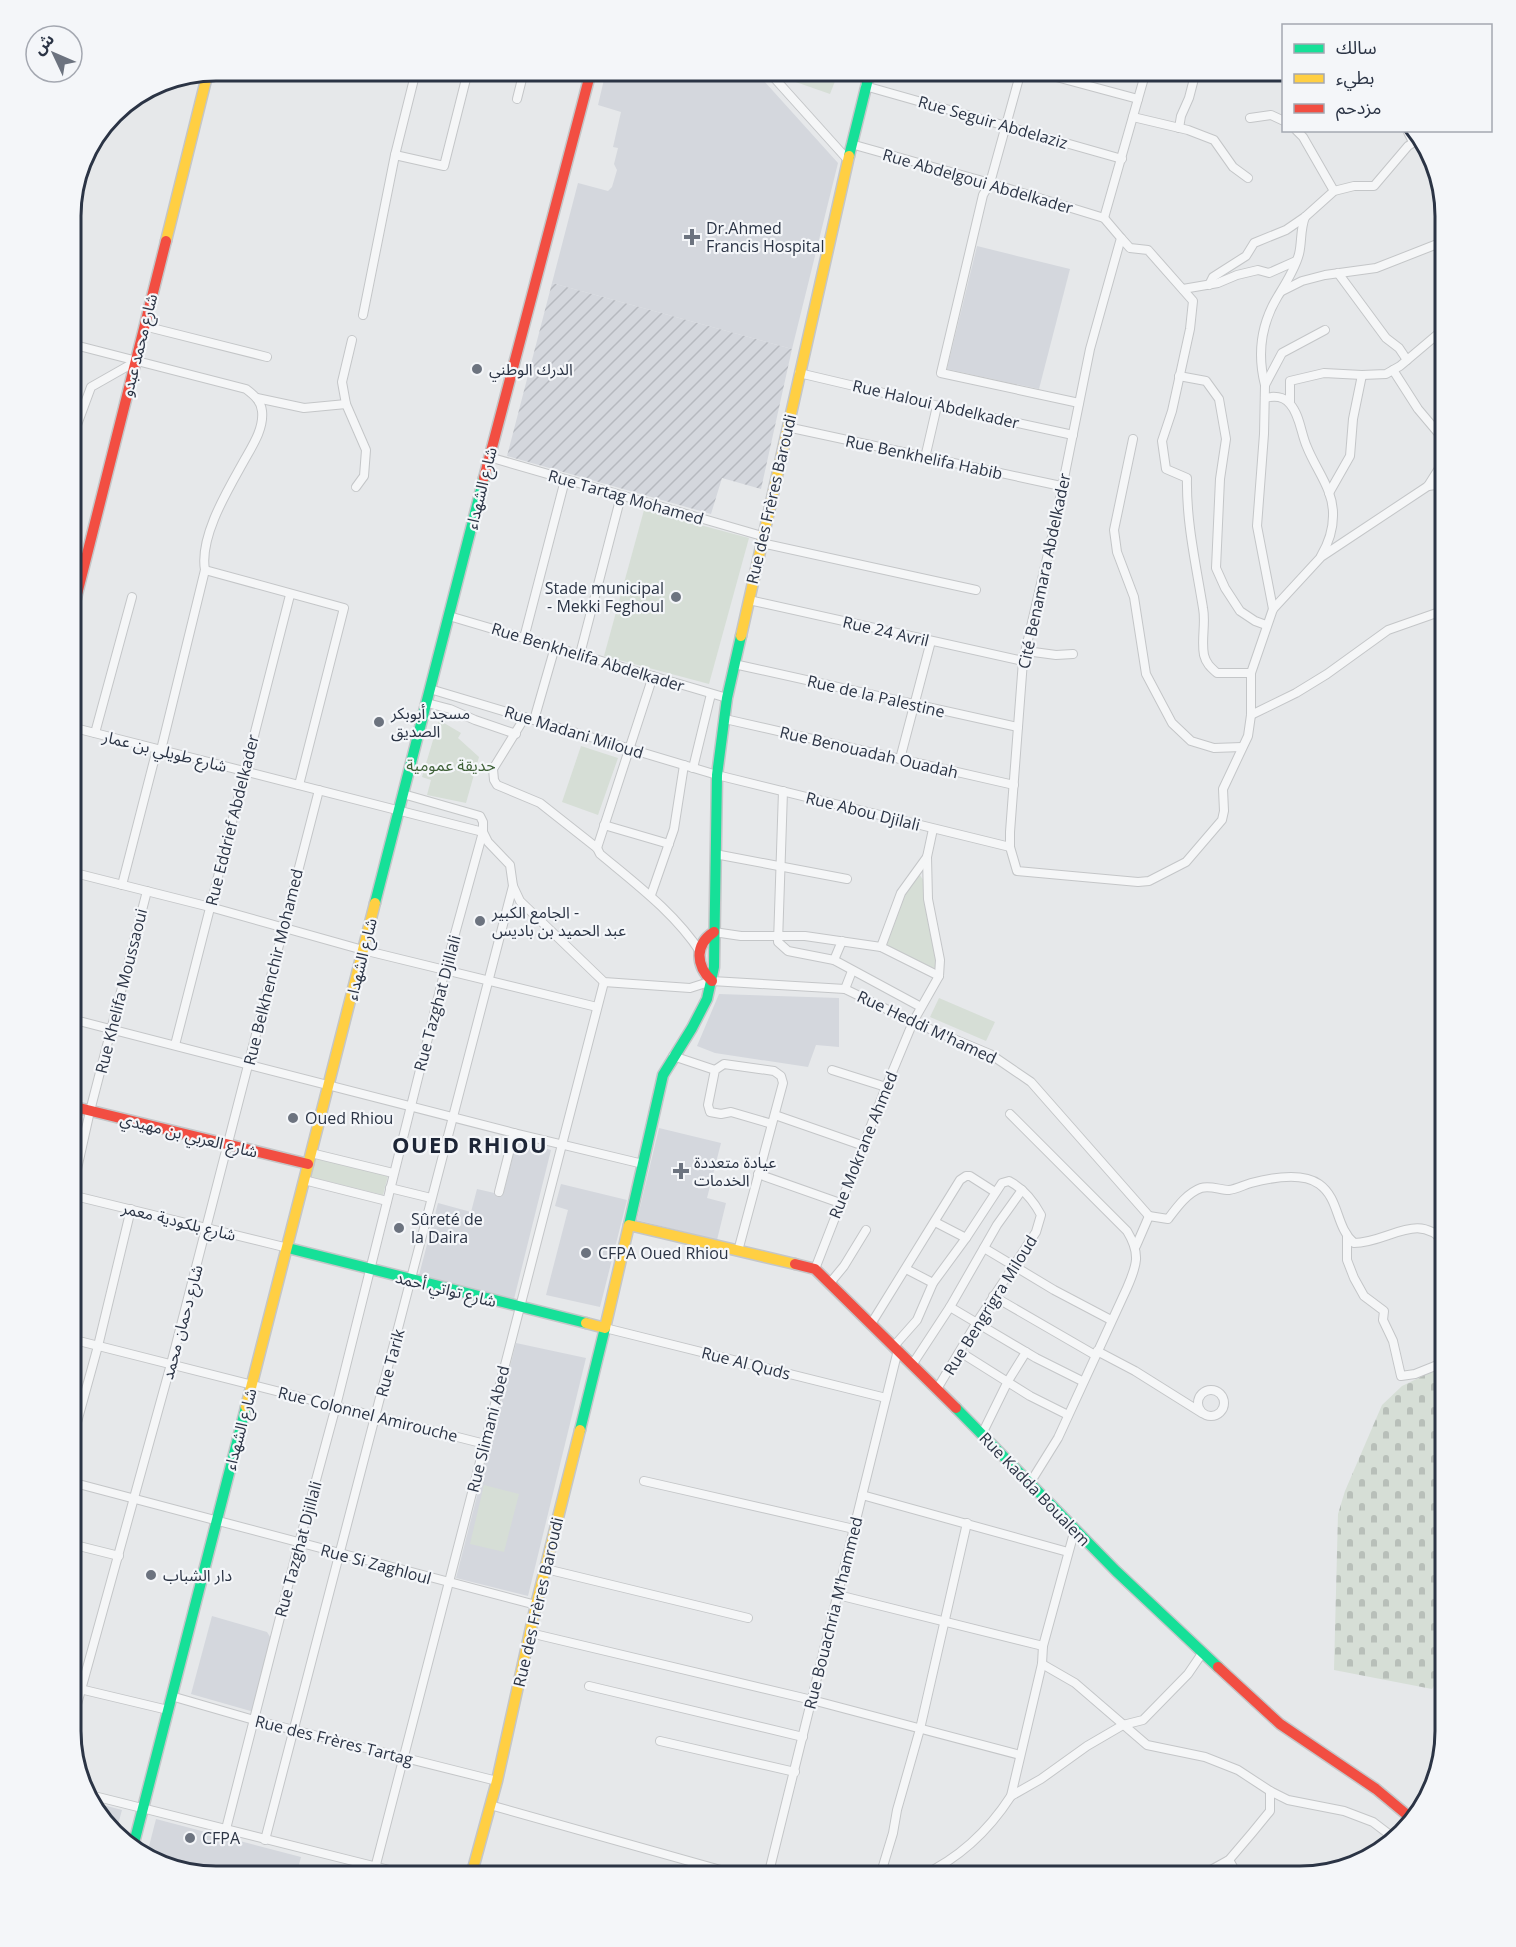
<svg xmlns="http://www.w3.org/2000/svg" width="1516" height="1947" viewBox="0 0 1516 1947" font-family="'Open Sans','Noto Sans Arabic',sans-serif">
<style>
.built{fill:#d4d7dd}
.industrial{fill:url(#industrial-furrows)}
.cemetery{fill:url(#cemetery-stones)}
.garden{fill:#d6ded6}
.lines{fill:none;stroke-linecap:round;stroke-linejoin:round}
.street-casing{stroke:#c4c6c8;stroke-width:10}
.fast-casing{stroke:#c4c6c8;stroke-width:13}
.slow-casing{stroke:#c4c6c8;stroke-width:13}
.jam-casing{stroke:#c4c6c8;stroke-width:13}
.street{stroke:#f5f6f7;stroke-width:8}
.fast{stroke:#16e098;stroke-width:10}
.slow{stroke:#ffcf43;stroke-width:10}
.jam{stroke:#f24e42;stroke-width:10}
.poi-dot{fill:#6c737f;stroke:#f4f6f9;stroke-width:2}
.labels{text-anchor:middle;stroke-width:4.5;stroke-linejoin:round;paint-order:stroke}
.street-label{font-size:16px;fill:#2b3445;stroke:#f4f6f9}
.poi-label{font-size:16px;fill:#2b3445;stroke:#f4f6f9;text-anchor:start}
.park-label{font-size:16px;fill:#3f6138;stroke:#f4f6f9}
.district-label{font-size:22px;font-weight:bold;letter-spacing:1.5px;fill:#1d2536;stroke:#f4f6f9}
.rim{fill:none;stroke:#2b3445;stroke-width:3}
</style>
<defs>
<pattern id="industrial-furrows" width="10" height="10" patternUnits="userSpaceOnUse" patternTransform="scale(1.5)"><rect width="10" height="10" fill="#d4d7dd"/><path d="M-1 1l2-2M0 10L10 0M9 11l2-2" fill="none" stroke="#b6b9bf"/></pattern>
<pattern id="cemetery-stones" width="16" height="16" patternUnits="userSpaceOnUse" patternTransform="scale(1.5)"><rect width="16" height="16" fill="#d6ded6"/><path d="M2 7V4a2 2 0 0 1 4 0v3zM10 15v-3a2 2 0 0 1 4 0v3z" fill="#b8bfb9"/></pattern>
</defs>
<rect width="100%" height="100%" fill="#e6e8ea"/>
<!-- built -->
<g class="built">
<polygon points="606,71 755,71 838,163 792,349 552,283 578,183 608,191 612,187 617,170 614,164 618,148 613,147 621,112 598,105"/>
<polygon points="977,246 1070,269 1039,389 947,369"/>
<polygon points="719,994 839,998 839,1047 816,1045 808,1067 715,1053 697,1046"/>
<polygon points="659,1128 721,1143 707,1198 726,1203 717,1240 637,1220"/>
<polygon points="517,1141 551,1150 514,1299 419,1275 438,1203 471,1212 477,1189 503,1195"/>
<polygon points="561,1184 627,1200 600,1307 546,1295 568,1210 555,1206"/>
<polygon points="516,1343 586,1358 528,1596 456,1578"/>
<polygon points="212,1616 267,1632 272,1640 254,1712 191,1694"/>
<polygon points="92,1802 122,1810 116,1832 95,1811"/>
<polygon points="156,1819 301,1857 296,1876 216,1876 146,1858"/>
</g>
<!-- industrial -->
<polygon class="industrial" points="552,283 792,349 761,489 722,478 711,514 507,456"/>
<!-- cemetery -->
<polygon class="cemetery" points="1445,1365 1445,1668 1432,1689 1334,1670 1338,1514 1345,1491 1382,1405 1402,1386"/>
<!-- garden -->
<g class="garden">
<polygon points="794,71 839,71 830,94 790,80"/>
<polygon points="644,510 749,538 709,684 604,656"/>
<polygon points="439,720 461,733 458,738 479,757 466,803 427,795 431,780 422,777"/>
<polygon points="581,746 618,758 598,815 562,802"/>
<polygon points="919,874 924,881 936,957 936,969 884,945 904,894"/>
<polygon points="939,998 995,1022 986,1041 930,1017"/>
<polygon points="316,1158 388,1176 383,1195 311,1177"/>
<polygon points="484,1485 519,1494 504,1552 470,1544"/>
</g>
<g class="lines">
<!-- street casing -->
<g class="street-casing">
<g id="street">
<polyline points="768,71 848,160"/>
<polyline points="1021,71 990,183 983,195 941,373 1079,403"/>
<polyline points="1034,71 1138,99"/>
<polyline points="865,86 1122,159"/>
<polyline points="517,99 524,71"/>
<polyline points="1133,117 1188,130 1214,140 1233,167 1248,178"/>
<polyline points="1250,118 1271,115 1284,121"/>
<polyline points="1179,128 1181,116 1189,98 1196,71"/>
<polyline points="1296,130 1303,137 1334,191"/>
<polyline points="1407,130 1413,142"/>
<polyline points="851,144 990,183 1104,218 1121,238 1090,349 1054,528 1023,661 1010,832 1010,847 1017,871 1138,882 1149,881 1186,862 1222,820 1224,811 1223,789 1248,736 1251,715 1251,673 1273,609 1321,557 1428,486 1440,467 1445,447"/>
<polyline points="395,155 444,166 468,71"/>
<polyline points="1104,218 1146,71"/>
<path d="M1121,238l9,10 18,2 45,51 -3,28 -18,82 -10,30 4,28 21,9c-1,43 9,87 16,130 3,15 -2,32 1,47 2,8 6,12 13,18h34"/>
<polyline points="1338,273 1386,338 1399,348 1407,360"/>
<polyline points="1209,285 1213,277 1246,256 1254,243 1286,230 1305,217 1334,191 1354,186 1374,186 1408,146 1422,137"/>
<polyline points="1183,289 1218,283 1237,275 1258,270 1269,273 1296,261"/>
<polyline points="1282,291 1302,281 1325,275 1376,268 1445,241"/>
<polyline points="363,315 395,155 416,71"/>
<polyline points="144,326 267,357"/>
<polyline points="352,340 342,382 346,404 366,450 364,476 356,487"/>
<path d="M71,344l175,45c8,6 15,12 16,22 2,17 -9,34 -17,48 -16,29 -46,77 -40,111l-44,180"/>
<polyline points="1393,370 1418,409 1445,441"/>
<polyline points="799,373 939,406 1073,435"/>
<polyline points="1179,376 1206,381 1219,399 1226,439 1220,479 1216,568 1225,588 1240,611 1255,621 1266,625"/>
<path d="M1265,385c-8,-31 -4,-61 13,-89 8,-13 17,-27 21,-42 3,-12 1,-24 6,-37"/>
<polyline points="257,398 304,408 346,404"/>
<path d="M1265,398c8,-2 19,-2 25,6 10,11 11,30 17,43 9,23 27,43 26,69 0,15 -5,28 -12,40"/>
<polyline points="1290,402 1290,381 1324,373 1362,375 1386,374 1400,366 1445,328"/>
<polyline points="787,427 1061,486"/>
<polyline points="1133,439 1114,530 1117,552 1134,597 1146,674 1172,723 1191,741 1214,748 1242,747"/>
<polyline points="71,441 91,387 135,362"/>
<polyline points="489,457 762,536"/>
<polyline points="925,458 937,406"/>
<polyline points="1428,486 1445,484"/>
<polyline points="1329,493 1350,456 1353,419 1362,375"/>
<polyline points="761,543 976,590"/>
<polyline points="71,556 86,560"/>
<polyline points="205,570 344,608 299,785"/>
<polyline points="749,600 1023,661"/>
<polyline points="1273,609 1257,526 1264,434 1265,385 1282,353 1325,330"/>
<polyline points="449,616 727,698"/>
<polyline points="524,638 565,480"/>
<polyline points="1026,651 1056,655 1073,654"/>
<polyline points="580,654 621,496"/>
<polyline points="734,664 1018,727"/>
<polyline points="430,689 717,775 1010,847"/>
<polyline points="427,703 450,709 475,720 516,734"/>
<polyline points="1251,715 1296,693 1327,674 1388,630 1445,610"/>
<path d="M525,717l-32,52 1,11 3,5 43,18 57,45 3,6c36,30 75,59 101,99"/>
<polyline points="725,719 1014,785"/>
<polyline points="534,720 555,647"/>
<polyline points="71,727 483,832"/>
<polyline points="95,733 132,597"/>
<polyline points="900,759 931,641"/>
<polyline points="693,768 711,694"/>
<polyline points="783,791 778,942 788,951 834,960 921,1007"/>
<polyline points="403,794 480,816 483,822 483,832 488,842 510,865 513,886 520,901 604,982 690,988 712,981 845,989 913,1022 990,1054 1031,1082 1149,1216"/>
<polyline points="604,825 669,844"/>
<polyline points="597,848 653,676"/>
<polyline points="715,854 847,879"/>
<polyline points="71,872 210,907 363,950 597,1007"/>
<polyline points="122,885 157,749"/>
<polyline points="651,895 674,829 684,765"/>
<polyline points="714,932 741,936 805,936 881,947 939,976"/>
<polyline points="881,947 901,893 927,857 933,829"/>
<polyline points="834,960 842,941"/>
<polyline points="845,989 852,971"/>
<polyline points="71,1019 514,1133 643,1164"/>
<polyline points="175,1045 290,595"/>
<polyline points="673,1056 715,1070"/>
<polyline points="832,1070 886,1087"/>
<path d="M1010,1114l117,117c14,23 10,34 0,57l-69,150 -28,45"/>
<polyline points="775,1115 864,1146"/>
<polyline points="311,1153 393,1173"/>
<polyline points="758,1174 840,1203"/>
<polyline points="304,1180 387,1201"/>
<polyline points="390,1188 431,1198"/>
<polyline points="499,1192 514,1133"/>
<polyline points="71,1195 288,1248"/>
<polyline points="71,1196 90,1111 147,891"/>
<path d="M1149,1216l19,3c9,-12 19,-26 33,-31 9,-3 19,2 28,2 7,-1 15,-5 22,-7 19,-5 51,-11 68,1 21,15 16,42 35,59 34,0 64,-33 91,0"/>
<polyline points="935,1222 966,1238"/>
<polyline points="1347,1237 1347,1260 1354,1278 1364,1296 1384,1311 1383,1320 1393,1341 1401,1376 1415,1374 1445,1362"/>
<polyline points="1136,1246 1149,1216"/>
<polyline points="984,1248 1054,1290 1111,1320"/>
<polyline points="738,1251 783,1083 781,1076 774,1071 724,1064 715,1070 708,1105 710,1112 721,1114 731,1112 772,1124"/>
<polyline points="815,1269 886,1087 913,1022 939,976 940,960 928,899 927,857"/>
<polyline points="906,1269 933,1283"/>
<polyline points="830,1283 844,1266 866,1230"/>
<polyline points="993,1296 1095,1355"/>
<polyline points="950,1307 1036,1358 1082,1381"/>
<polyline points="871,1324 960,1180 966,1176 970,1176 995,1192"/>
<polyline points="605,1328 886,1398"/>
<polyline points="71,1339 485,1444"/>
<path d="M894,1346l23,-26 16,-37 33,-45 36,-55 7,-2c15,8 24,19 32,34l-5,17 -59,90 -40,67"/>
<polyline points="1097,1351 1135,1371 1202,1413"/>
<polyline points="960,1352 1030,1396 1068,1415"/>
<polyline points="912,1365 950,1307 997,1225 1022,1190"/>
<circle cx="1211" cy="1403" r="13"/>
<polyline points="982,1434 1008,1381 1026,1352"/>
<polyline points="71,1444 98,1346 131,1209"/>
<polyline points="644,1481 854,1529"/>
<polyline points="71,1482 536,1605"/>
<polyline points="862,1495 1068,1552"/>
<polyline points="71,1544 119,1556"/>
<polyline points="546,1569 748,1618"/>
<polyline points="838,1595 1043,1646"/>
<polyline points="530,1633 812,1700 1020,1755"/>
<polyline points="1042,1664 1075,1683 1147,1745 1205,1757 1238,1770 1270,1791 1288,1800 1344,1811 1373,1822 1394,1838"/>
<polyline points="589,1686 803,1737"/>
<polyline points="80,1689 168,1710"/>
<polyline points="171,1696 254,1720 497,1781"/>
<polyline points="71,1726 171,1364 319,790"/>
<polyline points="660,1741 795,1772"/>
<polyline points="90,1795 413,1876"/>
<polyline points="1011,1796 1041,1779 1087,1746 1123,1725 1143,1720 1188,1674 1203,1652"/>
<polyline points="490,1805 742,1876"/>
<polyline points="226,1829 299,1543 336,1406 445,970 483,832"/>
<polyline points="265,1840 513,886"/>
<polyline points="1229,1860 1238,1876"/>
<polyline points="770,1872 791,1876"/>
<polyline points="373,1876 604,982"/>
<polyline points="768,1876 898,1350"/>
<polyline points="880,1876 893,1833 897,1810 920,1729 967,1523"/>
<path d="M921,1876c37,-17 68,-46 90,-80l31,-132 1,-18 32,-117"/>
<polyline points="1200,1876 1229,1860 1252,1833 1270,1811 1270,1791"/>
</g>
</g>
<!-- fast casing -->
<g class="fast-casing">
<g id="fast">
<polyline points="849,156 870,71"/>
<polyline points="375,903 484,478"/>
<polyline points="629,1225 663,1075 692,1028 707,999 714,967 717,775 727,698 741,636"/>
<polyline points="288,1248 586,1323"/>
<polyline points="956,1408 1116,1571 1218,1667"/>
<polyline points="580,1430 605,1328"/>
<polyline points="133,1847 246,1407"/>
</g>
</g>
<!-- slow casing -->
<g class="slow-casing">
<g id="slow">
<polyline points="166,241 208,72"/>
<polyline points="741,636 849,156"/>
<polyline points="586,1323 605,1328 629,1225 795,1264"/>
<polyline points="246,1407 375,903"/>
<polyline points="471,1876 497,1781 536,1605 580,1430"/>
</g>
</g>
<!-- jam casing -->
<g class="jam-casing">
<g id="jam">
<polyline points="484,478 591,71"/>
<polyline points="71,618 166,241"/>
<path d="M712,981c-16,-15 -18,-36 2,-49"/>
<polyline points="71,1106 308,1164"/>
<polyline points="795,1264 815,1269 956,1408"/>
<polyline points="1218,1667 1280,1724 1376,1789 1412,1819"/>
</g>
</g>
<!-- street -->
<use href="#street" class="street"/>
<!-- fast -->
<use href="#fast" class="fast"/>
<!-- slow -->
<use href="#slow" class="slow"/>
<!-- jam -->
<use href="#jam" class="jam"/>
</g>
<!-- markers -->
<g class="poi-dot">
<path d="M689 228h6v6h6v6h-6v6h-6v-6h-6v-6h6z"/>
<circle cx="477" cy="369" r="6"/>
<circle cx="676" cy="597" r="6"/>
<circle cx="379" cy="722" r="6"/>
<circle cx="480" cy="921" r="6"/>
<circle cx="293" cy="1118" r="6"/>
<path d="M678 1162h6v6h6v6h-6v6h-6v-6h-6v-6h6z"/>
<circle cx="399" cy="1228" r="6"/>
<circle cx="586" cy="1253" r="6"/>
<circle cx="151" cy="1575" r="6"/>
<circle cx="190" cy="1838" r="6"/>
</g>
<g class="labels">
<!-- street labels -->
<g class="street-label">
<text transform="translate(993 122) rotate(16)" y="6">Rue Seguir Abdelaziz</text>
<text transform="translate(978 181) rotate(16)" y="6">Rue Abdelgoui Abdelkader</text>
<text transform="translate(139 345) rotate(-76)" y="6">شارع محمد عبدو</text>
<text transform="translate(936 404) rotate(13)" y="6">Rue Haloui Abdelkader</text>
<text transform="translate(924 457) rotate(12)" y="6">Rue Benkhelifa Habib</text>
<text transform="translate(481 488) rotate(-76)" y="6">شارع الشهداء</text>
<text transform="translate(626 497) rotate(16)" y="6">Rue Tartag Mohamed</text>
<text transform="translate(771 499) rotate(-77)" y="6">Rue des Frères Baroudi</text>
<text transform="translate(1044 571) rotate(-78)" y="6">Cité Benamara Abdelkader</text>
<text transform="translate(886 631) rotate(13)" y="6">Rue 24 Avril</text>
<text transform="translate(588 657) rotate(17)" y="6">Rue Benkhelifa Abdelkader</text>
<text transform="translate(876 696) rotate(13)" y="6">Rue de la Palestine</text>
<text transform="translate(574 732) rotate(17)" y="6">Rue Madani Miloud</text>
<text transform="translate(165 751) rotate(14)" y="6">شارع طويلي بن عمار</text>
<text transform="translate(869 752) rotate(13)" y="6">Rue Benouadah Ouadah</text>
<text transform="translate(863 811) rotate(14)" y="6">Rue Abou Djilali</text>
<text transform="translate(232 820) rotate(-76)" y="6">Rue Eddrief Abdelkader</text>
<text transform="translate(361 959) rotate(-76)" y="6">شارع الشهداء</text>
<text transform="translate(273 967) rotate(-76)" y="6">Rue Belkhenchir Mohamed</text>
<text transform="translate(121 991) rotate(-76)" y="6">Rue Khelifa Moussaoui</text>
<text transform="translate(437 1003) rotate(-75)" y="6">Rue Tazghat Djillali</text>
<text transform="translate(927 1027) rotate(25)" y="6">Rue Heddi M'hamed</text>
<text transform="translate(189 1135) rotate(14)" y="6">شارع العربي بن مهيدي</text>
<text transform="translate(863 1145) rotate(-68)" y="6">Rue Mokrane Ahmed</text>
<text transform="translate(179 1221) rotate(14)" y="6">شارع بلكودية معمر</text>
<text transform="translate(446 1289) rotate(14)" y="6">شارع تواتي أحمد</text>
<text transform="translate(990 1305) rotate(-58)" y="6">Rue Bengrigra Miloud</text>
<text transform="translate(182 1322) rotate(-75)" y="6">شارع دحمان محمد</text>
<text transform="translate(390 1363) rotate(-75)" y="6">Rue Tarik</text>
<text transform="translate(746 1363) rotate(14)" y="6">Rue Al Quds</text>
<text transform="translate(368 1414) rotate(14)" y="6">Rue Colonnel Amirouche</text>
<text transform="translate(240 1429) rotate(-75)" y="6">شارع الشهداء</text>
<text transform="translate(488 1429) rotate(-76)" y="6">Rue Slimani Abed</text>
<text transform="translate(1035 1489) rotate(46)" y="6">Rue Kadda Boualem</text>
<text transform="translate(298 1549) rotate(-75)" y="6">Rue Tazghat Djillali</text>
<text transform="translate(376 1564) rotate(15)" y="6">Rue Si Zaghloul</text>
<text transform="translate(538 1602) rotate(-77)" y="6">Rue des Frères Baroudi</text>
<text transform="translate(833 1613) rotate(-76)" y="6">Rue Bouachria M'hammed</text>
<text transform="translate(334 1740) rotate(14)" y="6">Rue des Frères Tartag</text>
</g>
<!-- poi labels -->
<g class="poi-label">
<text x="706" y="234">Dr.Ahmed<tspan x="706" dy="18">Francis Hospital</tspan></text>
<text x="489" y="375">الدرك الوطني</text>
<text x="664" y="594" text-anchor="end">Stade municipal<tspan x="664" dy="18">- Mekki Feghoul</tspan></text>
<text x="391" y="719">مسجد أبوبكر<tspan x="391" dy="18">الصديق</tspan></text>
<text x="492" y="918">الجامع الكبير -<tspan x="492" dy="18">عبد الحميد بن باديس</tspan></text>
<text x="305" y="1124">Oued Rhiou</text>
<text x="694" y="1168">عيادة متعددة<tspan x="694" dy="18">الخدمات</tspan></text>
<text x="411" y="1225">Sûreté de<tspan x="411" dy="18">la Daira</tspan></text>
<text x="598" y="1259">CFPA Oued Rhiou</text>
<text x="163" y="1581">دار الشباب</text>
<text x="202" y="1844">CFPA</text>
</g>
<!-- park labels -->
<g class="park-label">
<text x="451" y="771">حديقة عمومية</text>
</g>
<!-- district labels -->
<g class="district-label">
<text x="470" y="1153">OUED RHIOU</text>
</g>
</g>
<!-- crop -->
<path d="M0 0H1516V1947H0ZM216 81H1300A135 135 0 0 1 1435 216V1731A135 135 0 0 1 1300 1866H216A135 135 0 0 1 81 1731V216A135 135 0 0 1 216 81Z" fill="#f4f6f9" fill-rule="evenodd"/>
<path class="rim" d="M216 81H1300A135 135 0 0 1 1435 216V1731A135 135 0 0 1 1300 1866H216A135 135 0 0 1 81 1731V216A135 135 0 0 1 216 81Z"/>
<!-- legend -->
<rect x="1282" y="24" width="210" height="108" fill="#f4f6f9" stroke="#a4a8b1" stroke-width="1.5"/>
<rect x="1294" y="44" width="30" height="9" fill="#16e098" stroke="#a4a8b1" stroke-width="1.5"/>
<text x="1336" y="54" font-size="18" fill="#2b3445">سالك</text>
<rect x="1294" y="74" width="30" height="9" fill="#ffcf43" stroke="#a4a8b1" stroke-width="1.5"/>
<text x="1336" y="84" font-size="18" fill="#2b3445">بطيء</text>
<rect x="1294" y="104" width="30" height="9" fill="#f24e42" stroke="#a4a8b1" stroke-width="1.5"/>
<text x="1336" y="114" font-size="18" fill="#2b3445">مزدحم</text>
<!-- north arrow -->
<g transform="translate(54 54) rotate(314)"><circle r="28" fill="#f4f6f9" stroke="#a4a8b1" stroke-width="1.5"/>
<path d="M0-4.5L10 22L0 15L-10 22Z" fill="#6c737f"/>
<text y="-9" font-size="16" font-weight="bold" text-anchor="middle" fill="#2b3445">ش</text>
</g>
</svg>
